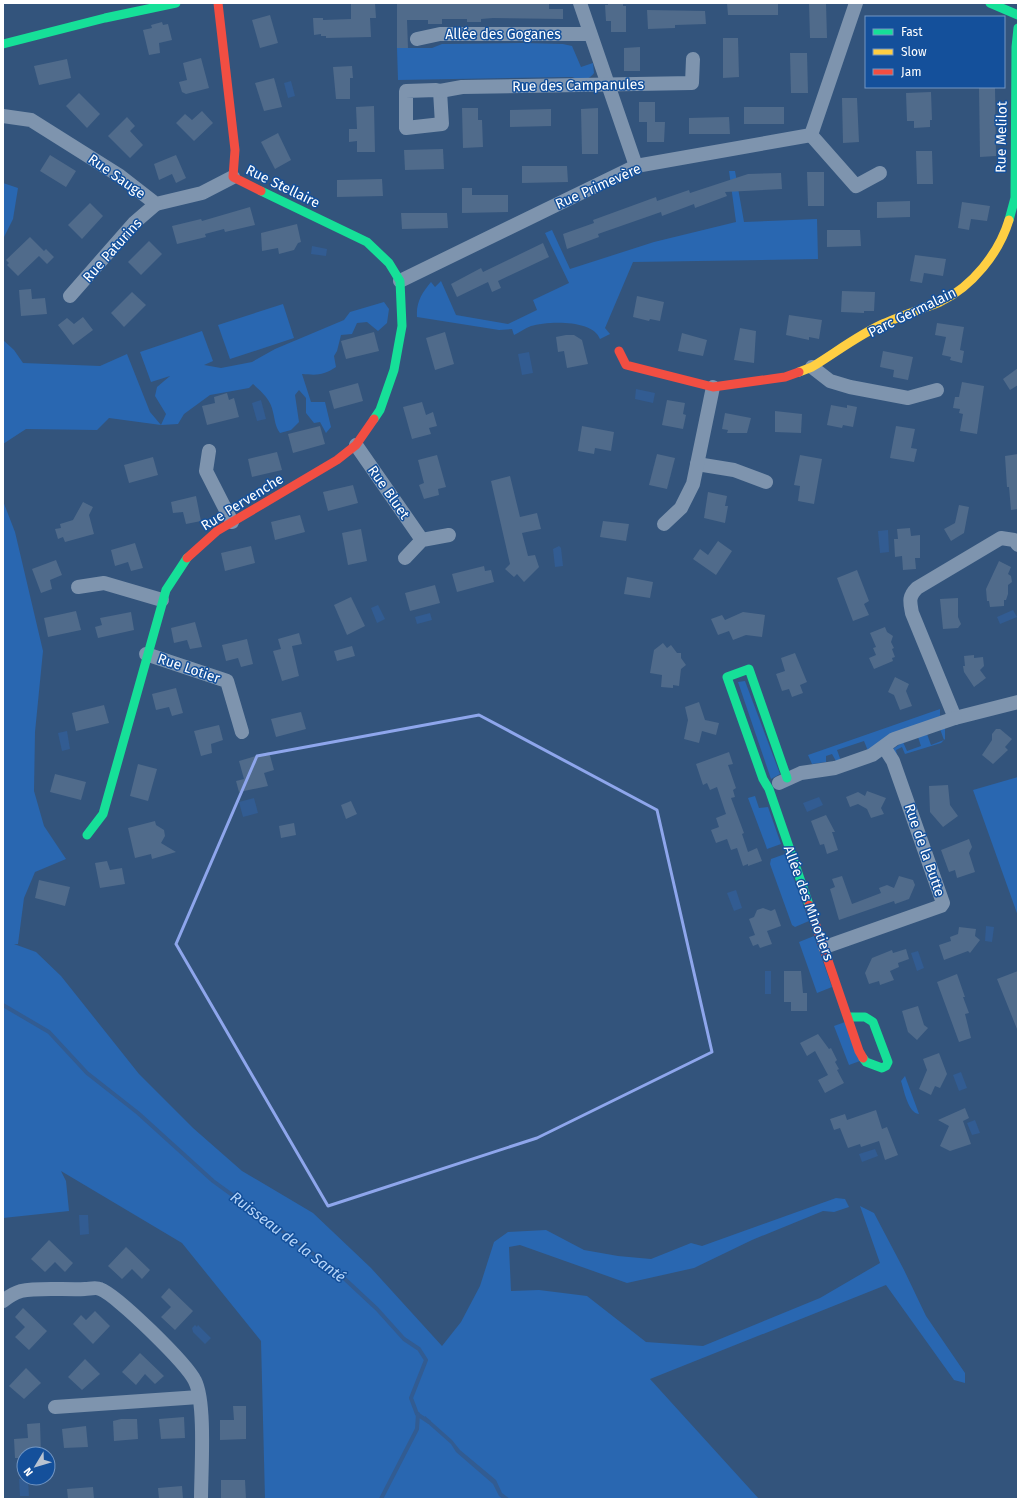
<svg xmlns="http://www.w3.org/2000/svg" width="1021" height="1502" viewBox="0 0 1021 1502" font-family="'Fira Sans',sans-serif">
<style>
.green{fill:#2967b1}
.water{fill:#325c92}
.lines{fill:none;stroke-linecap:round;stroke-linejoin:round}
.stream{stroke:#325c92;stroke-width:4}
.building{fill:#506b8b}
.street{stroke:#7e94ae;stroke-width:14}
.fast{stroke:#16e098;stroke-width:9}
.slow{stroke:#ffcf43;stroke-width:9}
.jam{stroke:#f24e42;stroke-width:9}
.marked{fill:none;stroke:#8ea6ec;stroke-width:3;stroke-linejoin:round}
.labels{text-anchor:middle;stroke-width:3;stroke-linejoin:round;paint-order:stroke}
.street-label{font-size:14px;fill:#fff;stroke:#14509b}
.water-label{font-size:15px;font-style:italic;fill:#b6d5f9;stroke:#14509b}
</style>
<rect width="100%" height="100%" fill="#33547c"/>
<!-- green -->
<g class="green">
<path d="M523,43l40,1 9,2 9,21 12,-4 1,10c-6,8 -13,8 -22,4l-174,3 -1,-32h35l10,-4z"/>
<path d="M729,171h6l9,51 73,-3 1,40 -185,3 -28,66 5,6 -10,5c-7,-20 -53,-18 -69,-13 -6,2 -12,7 -17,9l-2,-6 -13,1 -82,-13c-1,-15 5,-24 14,-35l4,5 6,-6 15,34 52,9 29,-14 -4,-10 36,-17 -24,-50 7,-3 18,39 84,-27 82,-20z"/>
<polygon points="3,183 18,188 13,219 3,239"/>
<path d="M384,302l5,7 -2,14 -9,8 -11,-9 -10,1 -5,11 -11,1 -4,16 -3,5 2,11c-13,9 -20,8 -34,7l9,28h14l6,25 -5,6 -6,-11 -6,1 -8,-10v-15l-7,-8 -4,5 4,27 -8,8 -11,3c-5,-7 -5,-13 -7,-21 -2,-12 -11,-20 -20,-28l-4,4 -39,7 -26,19 -6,10 -17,1 -52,-7 -12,12 -71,-1 -23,15v-104l11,10 9,13 77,3 27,-12 23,58 11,13 5,-11 -11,-18 2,-9 13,-11 -19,6 -11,-30 62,-21 11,30 -9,4 17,3 31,-6 23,-13 69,-29 6,-8z"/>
<polygon points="283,304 294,338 230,359 218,325"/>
<polygon points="3,501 15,532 43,651 35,732 34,791 44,826 66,859 35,872 24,898 18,944 14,944 36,952 61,976 139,1074 193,1128 242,1171 313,1213 371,1268 442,1346 461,1322 480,1286 494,1242 508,1232 546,1230 584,1250 618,1256 651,1259 691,1243 702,1246 836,1198 845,1199 849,1207 834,1212 823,1211 752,1240 694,1268 627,1283 520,1245 509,1247 511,1291 539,1290 587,1296 646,1342 703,1346 820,1298 880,1263 860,1206 874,1213 904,1270 926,1316 965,1373 965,1383 954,1380 886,1285 650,1379 759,1499 265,1499 261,1341 182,1243 61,1171 66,1181 69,1211 3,1218"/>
<polygon points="745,681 780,774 771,779 738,682"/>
<polygon points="940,709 940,716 868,751 864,741 837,750 841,761 836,761 832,754 826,756 826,762 812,764 808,755"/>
<polygon points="945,728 945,739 941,743 905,754 902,747 896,750 897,755 893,749 903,742 907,751 921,746 918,737 927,734 931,745 944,740 940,729"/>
<polygon points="1018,777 1018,916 973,790"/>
<polygon points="755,796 759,808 768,807 781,844 767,849 766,846 748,798"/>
<polygon points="785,854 809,921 795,927 792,925 770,864 771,859"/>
<polygon points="814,936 832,987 817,993 799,942"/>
<polygon points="845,1022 860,1061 849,1065 834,1026"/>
<path d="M905,1076l14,38c-11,-1 -15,-24 -18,-33z"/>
</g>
<!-- water -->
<g class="water">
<polygon points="291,81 295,96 288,98 284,83"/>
<polygon points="312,246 327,249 326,256 311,254"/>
<polygon points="529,352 533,373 522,375 518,354"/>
<polygon points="636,389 655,393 653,403 635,399"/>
<polygon points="261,400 266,419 257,421 252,403"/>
<polygon points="888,530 889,552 880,553 878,531"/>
<polygon points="559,546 561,548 563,566 555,567 553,549"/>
<polygon points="378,605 385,619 377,623 371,608"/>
<polygon points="1013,610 1017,617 1000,624 997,617"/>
<polygon points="430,613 432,620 417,624 415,617"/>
<polygon points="67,731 70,749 62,751 58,733"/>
<polygon points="819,797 823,805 807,812 803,803"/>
<polygon points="254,798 258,813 243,817 239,802"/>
<polygon points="736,890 742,908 734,911 727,893"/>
<polygon points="986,926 994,927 992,942 985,941"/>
<polygon points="918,951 924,968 917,971 911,953"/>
<rect x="765" y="971" width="6" height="23"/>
<polygon points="961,1072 967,1088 959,1091 953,1075"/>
<polygon points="975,1120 980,1133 972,1135 967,1123"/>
<polygon points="875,1149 878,1156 862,1162 859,1154"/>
<polygon points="79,1215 88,1215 89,1234 80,1235"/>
<polygon points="195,1325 197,1327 198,1325 211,1338 205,1344 193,1332 192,1328"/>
<polygon points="425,1416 452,1440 460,1450 496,1480 502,1493 510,1499 503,1499 499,1496 493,1484 456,1452 451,1444 425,1421"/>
<polygon points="19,1479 28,1479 29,1496 20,1496"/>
</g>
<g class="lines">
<!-- stream -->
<g class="stream">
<polyline points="3,1005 49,1032 87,1073 138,1113 213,1181 333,1268 377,1309 404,1339 419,1349 426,1360 411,1398 417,1414 429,1422"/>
<polyline points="381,1499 417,1429 418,1414"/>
</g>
</g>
<!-- building -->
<g class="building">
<polygon points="351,3 375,3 376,18 370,18 371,37 326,38 326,36 321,36 321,34 314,35 313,18 323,18 323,20 351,19"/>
<polygon points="397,3 549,3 549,9 563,9 563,19 493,18 481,19 481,22 467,22 467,19 442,19 442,24 428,24 428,20 407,20 408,48 397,48"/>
<polygon points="608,3 623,3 623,6 626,6 626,32 611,32 611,21 606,21 605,5 608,5"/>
<polygon points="727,3 778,3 778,15 728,15"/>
<polygon points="809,3 826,3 827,38 810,38"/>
<polygon points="647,10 705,11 706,24 675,25 675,28 648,29"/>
<polygon points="270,15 278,43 260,48 252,20"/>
<polygon points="162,22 163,25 168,24 172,40 159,43 160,53 149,55 143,30 152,28 151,25"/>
<polygon points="723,38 738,38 739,77 723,78"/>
<polygon points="640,47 640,71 624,71 624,48"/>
<polygon points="790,53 807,53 808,93 791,93"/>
<polygon points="201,58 209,88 186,94 182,92 179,82 187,80 183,63"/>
<polygon points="67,59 71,78 39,85 34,66"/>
<polygon points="352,66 353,78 350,78 350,99 336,99 333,67"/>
<polygon points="274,78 282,107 264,111 255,83"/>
<polygon points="979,87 995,87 996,156 980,157"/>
<polygon points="931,92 932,120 930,120 930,127 914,128 914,121 907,121 906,93"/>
<polygon points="79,93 100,114 87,128 66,106"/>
<polygon points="842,98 857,98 859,142 843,143"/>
<polygon points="639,102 655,102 655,122 665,122 664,142 647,142 647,122 639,122"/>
<polygon points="374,106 375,152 357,152 357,141 349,142 349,129 357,129 356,107"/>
<rect x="744" y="107" width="40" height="17"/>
<polygon points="462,108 478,108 478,120 482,120 483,147 463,148"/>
<polygon points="598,108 598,154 582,154 581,109"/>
<polygon points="551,109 551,126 510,127 510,110"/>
<polygon points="202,111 213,123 194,141 176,123 185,114 192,120"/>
<polygon points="127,117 135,126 130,131 143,145 130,158 108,136"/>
<polygon points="729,117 730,134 689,134 689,118"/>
<polygon points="278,133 291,160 275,169 261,142"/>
<polygon points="443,149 444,169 405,170 404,150"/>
<polygon points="916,151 932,151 933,184 917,184"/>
<polygon points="50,155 76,171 66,187 40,171"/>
<polygon points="176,155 186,178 176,183 172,174 159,180 154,164"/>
<polygon points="522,166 567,166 568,182 522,183"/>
<polygon points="807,172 824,172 824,206 808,206"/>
<polygon points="781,173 782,189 725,192 727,196 695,208 694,204 662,216 661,212 598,234 599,237 567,249 563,234 594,223 593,220 656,197 657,201 689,190 690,193 748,174"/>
<polygon points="382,179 383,196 337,197 337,180"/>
<polygon points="462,188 472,188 472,195 508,195 508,212 462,213"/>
<polygon points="910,201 910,217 877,218 877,202"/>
<polygon points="962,202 990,206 987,221 971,219 969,230 958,228"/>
<polygon points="90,203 103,216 82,239 68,225"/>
<polygon points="250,207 255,225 225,232 224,229 205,234 206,237 177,244 172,226 201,219 202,221"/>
<polygon points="401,213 447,213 448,228 402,229"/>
<polygon points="297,224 301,242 298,243 294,250 279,254 278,248 262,251 261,233"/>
<polygon points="827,230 860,230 861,246 827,247"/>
<polygon points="30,237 44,251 46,249 54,257 47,264 39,256 18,276 7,265 9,263 6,260"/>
<polygon points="149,241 162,254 141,275 128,262"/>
<polygon points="543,243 549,257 498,281 501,288 492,292 488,282 457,297 451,284 481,268 483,272"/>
<polygon points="915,255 946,259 943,276 924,273 922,283 910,281"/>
<polygon points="31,289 32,299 45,298 47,314 21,316 19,290"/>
<polygon points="842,291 875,292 874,311 864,311 864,313 841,312"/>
<polygon points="132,292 146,305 124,327 111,313"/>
<polygon points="637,296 664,302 660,321 650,319 649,321 633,317"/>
<polygon points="789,315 822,320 819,339 809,337 809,340 786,335"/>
<polygon points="83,317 93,330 73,345 58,325 67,318 74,324"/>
<polygon points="937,323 964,327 960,350 964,351 962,363 950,360 951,357 942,355 946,337 935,335"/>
<polygon points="740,328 756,331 754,363 734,360"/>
<polygon points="374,332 379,351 346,359 341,341"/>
<polygon points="445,332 454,364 435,370 426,338"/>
<polygon points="682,333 707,340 703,356 678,351"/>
<polygon points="566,335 574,335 582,340 588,364 567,368 564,351 558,352 556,337"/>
<polygon points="883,351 913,357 908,380 893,377 894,370 880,367"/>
<polygon points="1018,368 1018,385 1010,390 1003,379"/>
<polygon points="962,382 984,386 977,434 960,431 963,414 959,413 960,409 953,408 955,397 959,397"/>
<polygon points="358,383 363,401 334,409 329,391"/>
<polygon points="227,393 229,400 234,398 239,417 207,425 202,406 215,403 214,397"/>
<polygon points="667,400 685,403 683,414 686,415 683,429 662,425"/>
<polygon points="422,402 426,415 433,412 437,426 429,428 431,434 412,439 403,407"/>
<polygon points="831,405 847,408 847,405 857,407 853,427 843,425 842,428 827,425"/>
<polygon points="775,411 802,414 801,433 775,432"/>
<polygon points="725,413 751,418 747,433 727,433 728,430 722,429"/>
<polygon points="320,426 325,444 293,453 288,434"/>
<polygon points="582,426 614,432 611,451 595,448 594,454 578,451"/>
<polygon points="896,426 915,429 911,448 917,449 914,462 890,458"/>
<polygon points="277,452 282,470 252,477 248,459"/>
<polygon points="657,454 675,458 667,489 649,485"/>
<polygon points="1018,454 1018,509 1011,510 1009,487 1007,487 1005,456"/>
<polygon points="437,455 446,487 438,489 439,495 424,499 419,485 424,483 418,460"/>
<polygon points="800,455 822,459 814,504 798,501 800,486 794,485"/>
<polygon points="153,457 158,475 129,483 124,465"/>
<polygon points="510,476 520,517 537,513 541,529 522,533 528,556 535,555 539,567 524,582 517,574 514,577 505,569 510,564 491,481"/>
<polygon points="353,485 358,503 328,511 323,492"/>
<polygon points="708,492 727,496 725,506 728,506 725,523 704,518"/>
<polygon points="196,496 201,521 186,524 183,512 173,513 171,502"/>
<polygon points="83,502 93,507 89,515 94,534 65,542 63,537 58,539 55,529 61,528 60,524 73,520"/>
<polygon points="959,505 969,507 964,533 951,541 944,529 955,523"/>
<polygon points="300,515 305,532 275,540 271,522"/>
<polygon points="603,521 629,524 626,541 600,537"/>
<polygon points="910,528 911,536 920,535 920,558 915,558 916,569 903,570 902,556 895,557 894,539 898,539 897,529"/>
<polygon points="361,529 367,561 348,565 342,533"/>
<polygon points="718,541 732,551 716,575 693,559 700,549 708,555"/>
<polygon points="135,543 143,568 131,571 128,562 115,566 111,550"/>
<polygon points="251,546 255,563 225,571 221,553"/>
<polygon points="56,560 62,575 50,580 52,589 41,593 32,569"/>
<polygon points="999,561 1011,567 1008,574 1011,576 1012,582 1008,585 1008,594 1006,600 1004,600 1004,606 990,607 989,601 987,601 986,589"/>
<polygon points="484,566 485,571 491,570 494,582 457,592 452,574"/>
<polygon points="857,570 869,601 864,604 869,615 853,621 837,578"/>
<polygon points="627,577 653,582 650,598 624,594"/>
<polygon points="435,585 440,603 410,611 405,593"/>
<polygon points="351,597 365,626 347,635 334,605"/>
<polygon points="958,598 958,617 961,624 958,628 943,629 940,599"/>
<polygon points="76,611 81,630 48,637 44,618"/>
<polygon points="131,612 134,630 98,638 95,627 102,625 100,618"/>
<polygon points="743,612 765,615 762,637 746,635 733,640 729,631 718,635 711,619 722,615 725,620"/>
<polygon points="195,622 202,647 190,649 187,640 174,643 171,628"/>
<polygon points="885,627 887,632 893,636 891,642 894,648 892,649 895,657 892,658 893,661 874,669 869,658 876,655 873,648 876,647 870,633"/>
<polygon points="299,633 302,644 292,646 299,676 282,681 273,651 281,649 278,639"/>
<polygon points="247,639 253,664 241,667 238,658 226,661 222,645"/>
<polygon points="663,643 667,648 671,645 677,653 681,653 681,658 686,665 681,669 679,686 673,685 673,688 661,687 662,675 650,673 654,650"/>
<polygon points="352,646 355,656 337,661 334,651"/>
<polygon points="795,653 807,682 800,685 803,693 792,697 789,689 782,691 776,674 785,671 781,658"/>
<polygon points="974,655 974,658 983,657 984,666 980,670 986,678 974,687 964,672 963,666 965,666 964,656"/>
<polygon points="895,677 909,684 906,691 912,706 900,710 894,695 888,692"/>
<polygon points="176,688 183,713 172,716 169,707 156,710 152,694"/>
<polygon points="699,702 705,720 719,723 716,735 702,731 699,743 684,739 688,720 685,707"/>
<polygon points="104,705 109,723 76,731 72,713"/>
<polygon points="301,712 306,729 276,737 271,719"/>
<polygon points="219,725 223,740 211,744 212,753 201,756 194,731"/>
<polygon points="996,729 1000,729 1012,739 1005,747 1008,750 993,764 982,755 992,740 992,734"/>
<polygon points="269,752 274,770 264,773 268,786 239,792 236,781 244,779 239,761"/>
<polygon points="729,752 733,764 728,765 736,788 733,790 735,797 731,798 744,833 742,834 748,852 757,848 762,861 748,866 748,864 743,866 737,848 731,850 727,839 716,843 711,830 719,827 716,818 726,814 717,787 710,790 707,783 703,785 696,764"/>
<polygon points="138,764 157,769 148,801 130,796"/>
<polygon points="55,774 86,782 81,800 50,792"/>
<polygon points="948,785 950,805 958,816 943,827 930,812 929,786"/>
<polygon points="867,791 886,798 881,808 884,814 871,818 867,809 858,804 850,807 846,797 858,792 865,796"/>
<polygon points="351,801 357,814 346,819 341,805"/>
<polygon points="826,815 835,832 832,832 838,850 827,854 824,844 820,845 811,821"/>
<polygon points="155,821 156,825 164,830 165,836 161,843 176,852 152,859 151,854 135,858 128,828"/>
<polygon points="294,823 296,835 281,838 279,826"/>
<polygon points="969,839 972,847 969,853 975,872 957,878 955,870 949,872 941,850"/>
<polygon points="107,861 110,870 122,868 125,884 100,888 95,863"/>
<polygon points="842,876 852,904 881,893 879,888 887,885 894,888 899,876 913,880 915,885 909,899 895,904 894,901 839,920 830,889 835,887 832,879"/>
<polygon points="39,880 70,887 65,906 35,898"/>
<polygon points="763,908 771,911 775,909 781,926 767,931 772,944 760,948 758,944 753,946 749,937 755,935 749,919 754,917 757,910"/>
<polygon points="959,927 976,929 975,936 980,940 970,953 968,951 944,960 939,945 951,941 950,937 958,934"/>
<polygon points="906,949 909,959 898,963 899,967 890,971 894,980 880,985 879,981 869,984 865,973 872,958 892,950 893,953"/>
<polygon points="784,971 801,971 803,993 807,993 807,1011 791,1011 791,1002 784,1002"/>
<polygon points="1018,971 1018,1029 1017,1029 997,979"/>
<polygon points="957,974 965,997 963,997 969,1013 965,1014 971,1038 959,1042 937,982"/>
<polygon points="918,1006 924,1025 928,1028 917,1040 908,1032 902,1011"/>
<polygon points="818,1034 829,1049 831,1048 837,1060 835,1062 839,1069 837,1070 844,1083 825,1093 818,1080 828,1075 815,1051 807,1056 800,1043"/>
<polygon points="939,1053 947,1074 940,1088 935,1086 931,1095 919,1089 927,1070 923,1059"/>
<polygon points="965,1108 969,1118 963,1121 971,1144 950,1151 940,1146 949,1126 938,1120"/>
<polygon points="876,1110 882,1129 887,1127 898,1155 885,1160 879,1141 861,1147 860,1144 848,1148 840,1128 834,1130 830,1119 845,1114 847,1120"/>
<polygon points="49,1240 73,1263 65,1272 55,1262 45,1272 31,1259"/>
<polygon points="126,1247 150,1270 142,1279 132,1269 122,1279 108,1266"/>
<polygon points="169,1288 193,1311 175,1330 161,1317 171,1307 161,1297"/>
<polygon points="23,1308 47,1331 29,1350 15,1337 25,1327 15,1317"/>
<polygon points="95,1311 110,1326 93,1344 73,1324 81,1315 86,1320"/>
<polygon points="140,1353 164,1376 155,1384 145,1374 136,1385 122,1372"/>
<polygon points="85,1359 100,1374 82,1390 68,1377"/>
<polygon points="26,1368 41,1383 24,1399 9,1386"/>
<polygon points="233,1406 246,1406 246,1439 220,1440 220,1420 234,1420"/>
<polygon points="184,1417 185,1438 161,1439 159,1419"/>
<polygon points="121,1419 137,1419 138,1439 114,1441 113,1421"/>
<polygon points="40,1423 41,1454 24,1454 24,1458 15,1458 14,1439 28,1438 27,1424"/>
<polygon points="86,1426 88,1447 64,1448 62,1429"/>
<polygon points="221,1480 245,1480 246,1499 221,1499"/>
<polygon points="182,1486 183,1499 159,1499 158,1488"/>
<polygon points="93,1487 94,1499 68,1499 67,1489"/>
</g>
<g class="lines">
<!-- street -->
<g class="street">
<polyline points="580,3 636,166"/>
<polyline points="417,39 440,34 590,34"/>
<polygon points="436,90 440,91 442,124 406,128 406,91"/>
<polyline points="440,91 462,87 692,83 693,59"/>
<polyline points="3,116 31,120 120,176 156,204 202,193 233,177"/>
<polyline points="811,135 856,186 880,173"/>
<polyline points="400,281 636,166 811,135 856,3"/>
<polyline points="70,296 134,223 156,204"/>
<polyline points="812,367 830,381 850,387 908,398 937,390"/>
<polyline points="356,445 422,540"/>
<polyline points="209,451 206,471 232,522"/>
<polyline points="697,464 734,470 766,482"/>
<polyline points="664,524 681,508 693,484 713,387"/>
<path d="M1018,545l-4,-5 -13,-2 -84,50c-9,9 -7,14 -5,25l43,105 63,-16"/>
<polyline points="405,558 422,540 449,535"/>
<polyline points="78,587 104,583 162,600"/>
<polyline points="146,654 227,681 242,732"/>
<polyline points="779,783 801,773 835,768 872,755 894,739 955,718"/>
<polyline points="825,947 941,906 943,903 893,761 884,747"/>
<path d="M3,1301c5,-4 11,-8 18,-10 17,-4 45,-1 64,-2 4,0 11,-2 15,0 17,6 87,75 95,92 11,22 6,91 6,118"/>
<polyline points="55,1407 199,1397"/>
</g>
<!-- fast -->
<g class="fast">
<polyline points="990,3 1018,15"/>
<polyline points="3,44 105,18 176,3"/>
<polyline points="261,191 367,242 389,263 400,281 402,326 394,370 380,410 374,419"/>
<polyline points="1009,220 1015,198 1016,47 1018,28"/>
<polyline points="787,778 749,669 727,677 763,779 769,789 809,905"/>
<polyline points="87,835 103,814 166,590 187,558"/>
<polyline points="849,1017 865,1017 873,1022 888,1062 886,1066 882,1068 866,1062 863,1058"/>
</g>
<!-- slow -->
<path class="slow" d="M799,372l13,-5c23,-14 49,-34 73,-44 18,-8 37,-14 55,-21 32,-15 59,-49 69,-82"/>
<!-- jam -->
<g class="jam">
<polyline points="218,3 235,150 233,177 261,191"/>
<polyline points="619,351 626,365 713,387 785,377 799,372"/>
<polyline points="187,558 217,531 337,460 356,445 374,419"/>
<polyline points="809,905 859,1051 863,1058"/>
</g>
</g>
<!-- marked area -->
<path class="marked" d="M479,715l178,95 55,242 -175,86 -209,68 -152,-262 81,-188z"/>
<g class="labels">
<!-- street labels -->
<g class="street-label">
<text x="503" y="39">Allée des Goganes</text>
<text transform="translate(578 85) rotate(-1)" y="5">Rue des Campanules</text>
<text transform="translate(1001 137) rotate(-89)" y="5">Rue Melilot</text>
<text transform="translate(117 176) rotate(35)" y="5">Rue Sauge</text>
<text transform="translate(283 186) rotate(26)" y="5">Rue Stellaire</text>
<text transform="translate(598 186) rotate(-24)" y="5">Rue Primevère</text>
<text transform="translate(112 250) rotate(-48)" y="5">Rue Paturins</text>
<text transform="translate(912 312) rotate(-26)" y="5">Parc Germalain</text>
<text transform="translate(389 492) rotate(55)" y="5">Rue Bluet</text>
<text transform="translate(242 502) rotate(-32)" y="5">Rue Pervenche</text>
<text transform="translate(189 668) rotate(19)" y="5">Rue Lotier</text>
<text transform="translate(925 850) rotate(71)" y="5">Rue de la Butte</text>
<text transform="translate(809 903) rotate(70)" y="5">Allée des Minotiers</text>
</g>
<!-- water labels -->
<g class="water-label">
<text transform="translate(288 1237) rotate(37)" y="5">Ruisseau de la Santé</text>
</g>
</g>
<!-- border -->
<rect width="1021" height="1502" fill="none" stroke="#ffffff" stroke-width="8"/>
<!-- legend -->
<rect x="865" y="16" width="140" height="72" fill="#14509b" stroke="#7296c3"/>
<rect x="873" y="29" width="20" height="6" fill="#16e098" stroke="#7296c3"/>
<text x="901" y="36" font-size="12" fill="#ffffff">Fast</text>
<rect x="873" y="49" width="20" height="6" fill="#ffcf43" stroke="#7296c3"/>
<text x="901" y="56" font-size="12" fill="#ffffff">Slow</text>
<rect x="873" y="69" width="20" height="6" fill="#f24e42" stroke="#7296c3"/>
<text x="901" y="76" font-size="12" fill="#ffffff">Jam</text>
<!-- north arrow -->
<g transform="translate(36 1466) rotate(232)"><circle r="19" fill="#14509b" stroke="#7296c3"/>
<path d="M0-3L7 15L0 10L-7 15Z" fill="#b8c3d1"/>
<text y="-6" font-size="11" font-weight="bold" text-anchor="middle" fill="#ffffff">N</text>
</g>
</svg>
